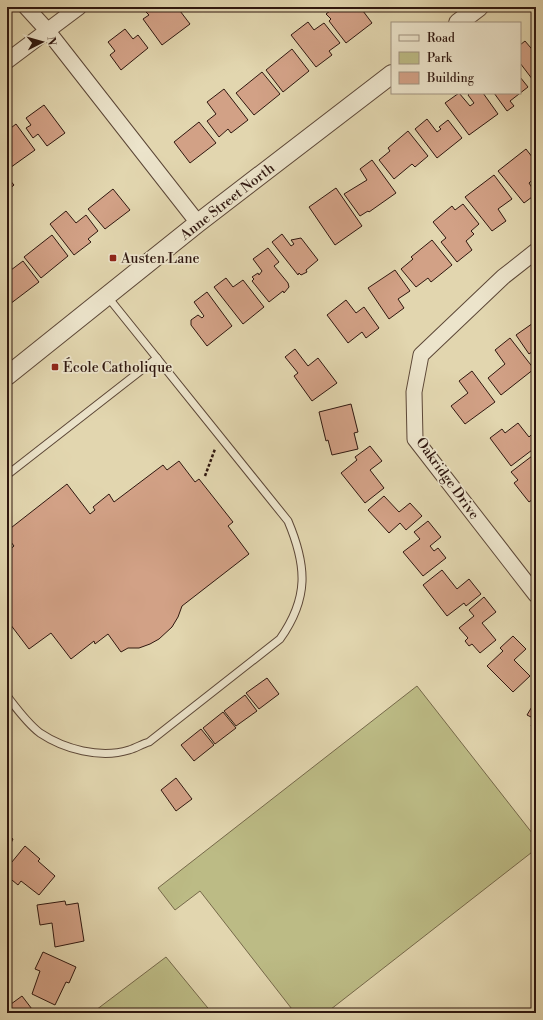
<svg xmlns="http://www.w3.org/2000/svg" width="543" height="1020" viewBox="0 0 543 1020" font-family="'Libre Bodoni',serif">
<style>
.green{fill:#bcbb85;stroke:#76694a}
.building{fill:#d2a186;stroke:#2f170f}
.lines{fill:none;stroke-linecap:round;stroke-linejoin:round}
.service-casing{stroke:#5c4737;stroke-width:9}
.minor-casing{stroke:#5c4737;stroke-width:17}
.tertiary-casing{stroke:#5c4737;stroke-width:20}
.path{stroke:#2f170f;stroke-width:2.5;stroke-dasharray:3 2;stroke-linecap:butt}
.service{stroke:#ece4cb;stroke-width:7}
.minor{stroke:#ece4cb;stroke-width:15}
.tertiary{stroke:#ece4cb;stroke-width:18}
.poi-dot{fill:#8f2418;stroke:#ece4cb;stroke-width:1.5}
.labels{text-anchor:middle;stroke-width:3.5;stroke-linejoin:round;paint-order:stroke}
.street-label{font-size:14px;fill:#2f170f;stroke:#ece4cb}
.poi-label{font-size:14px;fill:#2f170f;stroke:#ece4cb;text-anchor:start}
</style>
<rect width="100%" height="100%" fill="#e2d6af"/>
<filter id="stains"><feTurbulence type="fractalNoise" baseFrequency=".005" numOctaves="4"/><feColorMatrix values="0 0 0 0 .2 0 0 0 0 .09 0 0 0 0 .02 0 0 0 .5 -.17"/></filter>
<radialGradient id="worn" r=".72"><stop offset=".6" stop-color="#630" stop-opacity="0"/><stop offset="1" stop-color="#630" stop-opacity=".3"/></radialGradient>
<!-- green -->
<g class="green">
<polygon points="417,686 536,838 536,849 326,1013 295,1013 200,891 175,910 158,888"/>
<polygon points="166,957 212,1013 92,1013"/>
</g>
<!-- building -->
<g class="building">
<polygon points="153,7 166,7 168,10 172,7 177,7 190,24 162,45 143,19 149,15 146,12"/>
<polygon points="335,7 341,7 343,10 347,7 360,7 372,23 346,43 329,21 331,19 326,14"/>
<polygon points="308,22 314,30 324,23 340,43 329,51 332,55 316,67 291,35"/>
<polygon points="125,29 133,39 138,35 148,48 121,70 110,55 115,51 108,42"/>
<polygon points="525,41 536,54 536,84 520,63 520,45"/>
<polygon points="292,49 309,71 283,92 266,70"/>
<polygon points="262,72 280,94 254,115 236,93"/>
<polygon points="520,77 528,87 510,101 514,106 507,111 494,93 520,93"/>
<polygon points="224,89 248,120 231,133 228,129 219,137 207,121 216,114 207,102"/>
<polygon points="459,93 470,106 474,103 468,95 470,93 483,93 498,114 469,135 445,103"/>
<polygon points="44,105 65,133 47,146 38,134 33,138 26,128 31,125 26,118"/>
<polygon points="427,119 437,132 441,129 439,127 448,120 462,138 437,158 415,129"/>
<polygon points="199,122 216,143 190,163 174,142"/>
<polygon points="16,124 35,150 7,170 7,131"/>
<polygon points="408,131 428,156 415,167 412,164 394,179 379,160 390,151 388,148"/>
<polygon points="526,149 536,162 536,177 529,183 536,194 524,203 498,171"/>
<polygon points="372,160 396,193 369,212 368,211 360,216 344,194 367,180 360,169"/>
<polygon points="494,175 512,199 498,209 506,221 492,231 465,197"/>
<polygon points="7,177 14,185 7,191"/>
<polygon points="336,188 362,226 335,245 309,207"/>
<polygon points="113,189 130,210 105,229 88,209"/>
<polygon points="463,204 479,224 471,231 474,234 466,241 472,250 457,262 441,242 446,238 433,222 452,206 455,210"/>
<polygon points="66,211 76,223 86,215 98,231 88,239 91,242 74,255 50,224"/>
<polygon points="282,234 291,246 294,244 291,240 301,238 318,260 306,270 307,272 301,275 299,273 298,275 272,242"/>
<polygon points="52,235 68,256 41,278 24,257"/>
<polygon points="432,240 452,265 431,282 428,278 416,287 401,269 413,259 411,257"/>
<polygon points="268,248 279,262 274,266 288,283 289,287 284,293 283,291 269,302 252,281 254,279 252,277 258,273 259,275 262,271 253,259"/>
<polygon points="23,261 39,282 10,304 7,300 7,273"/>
<polygon points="395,270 410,291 398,299 404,308 389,319 368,288"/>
<polygon points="226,278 233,287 243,280 264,307 243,324 214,287"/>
<polygon points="207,292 232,326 207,346 191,325 191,320 198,315 202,318 204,316 194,302"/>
<polygon points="346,300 356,313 364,307 379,328 366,338 362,332 348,343 327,315"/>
<polygon points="536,313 536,349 529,354 516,335 536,321 532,316"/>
<polygon points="510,338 534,369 501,395 488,378 505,364 495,350"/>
<polygon points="295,349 308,366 318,358 337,383 312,401 294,376 298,373 285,357"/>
<polygon points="472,371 495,402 465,424 451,406 468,393 459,381"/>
<polygon points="351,404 358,432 354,433 358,449 332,455 328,440 326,441 319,412"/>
<polygon points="518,423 529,437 532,434 536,439 536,447 511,466 490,438 502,429 505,433"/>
<polygon points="370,446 382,461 370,470 384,488 365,503 341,473 357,460 355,457"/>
<polygon points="536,453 536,497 529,502 514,483 518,480 511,472"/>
<polygon points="179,461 195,482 199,479 233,522 228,526 249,554 182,606 178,617 172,627 159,639 150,644 139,648 128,648 121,652 108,634 95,644 94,641 71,659 51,633 29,649 7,620 7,552 14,546 7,537 7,531 67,484 90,514 95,510 93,507 109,494 114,502 163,465 167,470"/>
<polygon points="384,496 399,512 410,503 422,516 406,530 400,523 389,533 368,510"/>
<polygon points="428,521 441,537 430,546 434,551 438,548 446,558 423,576 403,552 420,539 414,532"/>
<polygon points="442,570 457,589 469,579 481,594 466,606 464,603 447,616 423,585"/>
<polygon points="484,597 496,612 482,623 496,640 480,653 472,644 469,646 465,641 468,638 459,628 474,616 469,610"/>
<polygon points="513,636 526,649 514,660 530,676 513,692 487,666 503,651 500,648"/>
<polygon points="267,678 279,694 259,709 246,693"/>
<polygon points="245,695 257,711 236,726 224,711"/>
<polygon points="536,700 536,729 531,726 535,719 527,715"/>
<polygon points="223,712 236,728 215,744 203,728"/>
<polygon points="201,729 214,745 194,761 181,745"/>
<polygon points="176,778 192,799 176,811 161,790"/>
<polygon points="7,835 13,839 7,851"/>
<polygon points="25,846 40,859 38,861 55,876 39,895 21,881 18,885 7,876 7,868"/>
<polygon points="65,901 66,905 78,903 84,941 55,947 52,923 40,925 37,905"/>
<polygon points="43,952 76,967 69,983 66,982 55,1005 32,994 40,971 35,969"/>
<polygon points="22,996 35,1013 7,1013 7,1007"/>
</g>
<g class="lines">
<!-- service casing -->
<g class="service-casing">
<g id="service">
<polyline points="7,475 157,358"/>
<path d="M7,696c10,13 20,27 33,37 24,16 60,26 89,17 7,-2 13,-6 20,-8l131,-103c29,-41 27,-73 8,-118l-181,-225"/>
</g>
</g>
<!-- minor casing -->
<g class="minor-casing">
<g id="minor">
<polyline points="26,7 47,30 198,223"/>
<polyline points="7,61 79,7"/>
<polyline points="536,251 503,277 421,355 414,392 415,439 536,595"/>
</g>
</g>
<!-- tertiary casing -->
<g class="tertiary-casing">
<g id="tertiary">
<polyline points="458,23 479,7"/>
<polyline points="7,376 198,223 392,74"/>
</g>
</g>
<!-- path -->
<polyline class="path" points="205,476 215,449"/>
<!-- service -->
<use href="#service" class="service"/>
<!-- minor -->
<use href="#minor" class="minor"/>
<!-- tertiary -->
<use href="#tertiary" class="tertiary"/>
</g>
<!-- markers -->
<g class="poi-dot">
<rect x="109" y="254" width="8" height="8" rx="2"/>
<rect x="51" y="363" width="8" height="8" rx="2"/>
</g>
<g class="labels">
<!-- street labels -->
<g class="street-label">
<text transform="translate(227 201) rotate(-38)" y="5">Anne Street North</text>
<text transform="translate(448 478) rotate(54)" y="5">Oakridge Drive</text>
</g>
<!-- poi labels -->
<g class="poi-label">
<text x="121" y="263">Austen Lane</text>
<text x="63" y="372">École Catholique</text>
</g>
</g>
<!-- margin -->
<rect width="543" height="1020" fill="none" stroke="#e2d6af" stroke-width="24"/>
<rect x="8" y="8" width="527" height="1004" fill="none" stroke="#2f170f" stroke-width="2"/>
<rect x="12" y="12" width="519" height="996" fill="none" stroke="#2f170f"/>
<!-- legend -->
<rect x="391" y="22" width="130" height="72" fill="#ece4cb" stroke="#a09280"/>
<rect x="399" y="35" width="20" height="6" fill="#ece4cb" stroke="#a09280"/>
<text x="427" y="42" font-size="12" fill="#2f170f">Road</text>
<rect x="399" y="52" width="20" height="12" fill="#bcbb85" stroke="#a09280"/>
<text x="427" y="62" font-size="12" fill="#2f170f">Park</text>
<rect x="399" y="72" width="20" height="12" fill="#d2a186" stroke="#a09280"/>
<text x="427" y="82" font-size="12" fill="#2f170f">Building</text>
<!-- north arrow -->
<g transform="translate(42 42) rotate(84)" stroke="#ece4cb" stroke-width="3" paint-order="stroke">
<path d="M0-3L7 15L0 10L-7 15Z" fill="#2f170f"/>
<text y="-6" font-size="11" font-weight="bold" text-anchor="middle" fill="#2f170f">N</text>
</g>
<rect width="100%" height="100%" filter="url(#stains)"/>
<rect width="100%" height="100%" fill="url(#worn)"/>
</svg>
